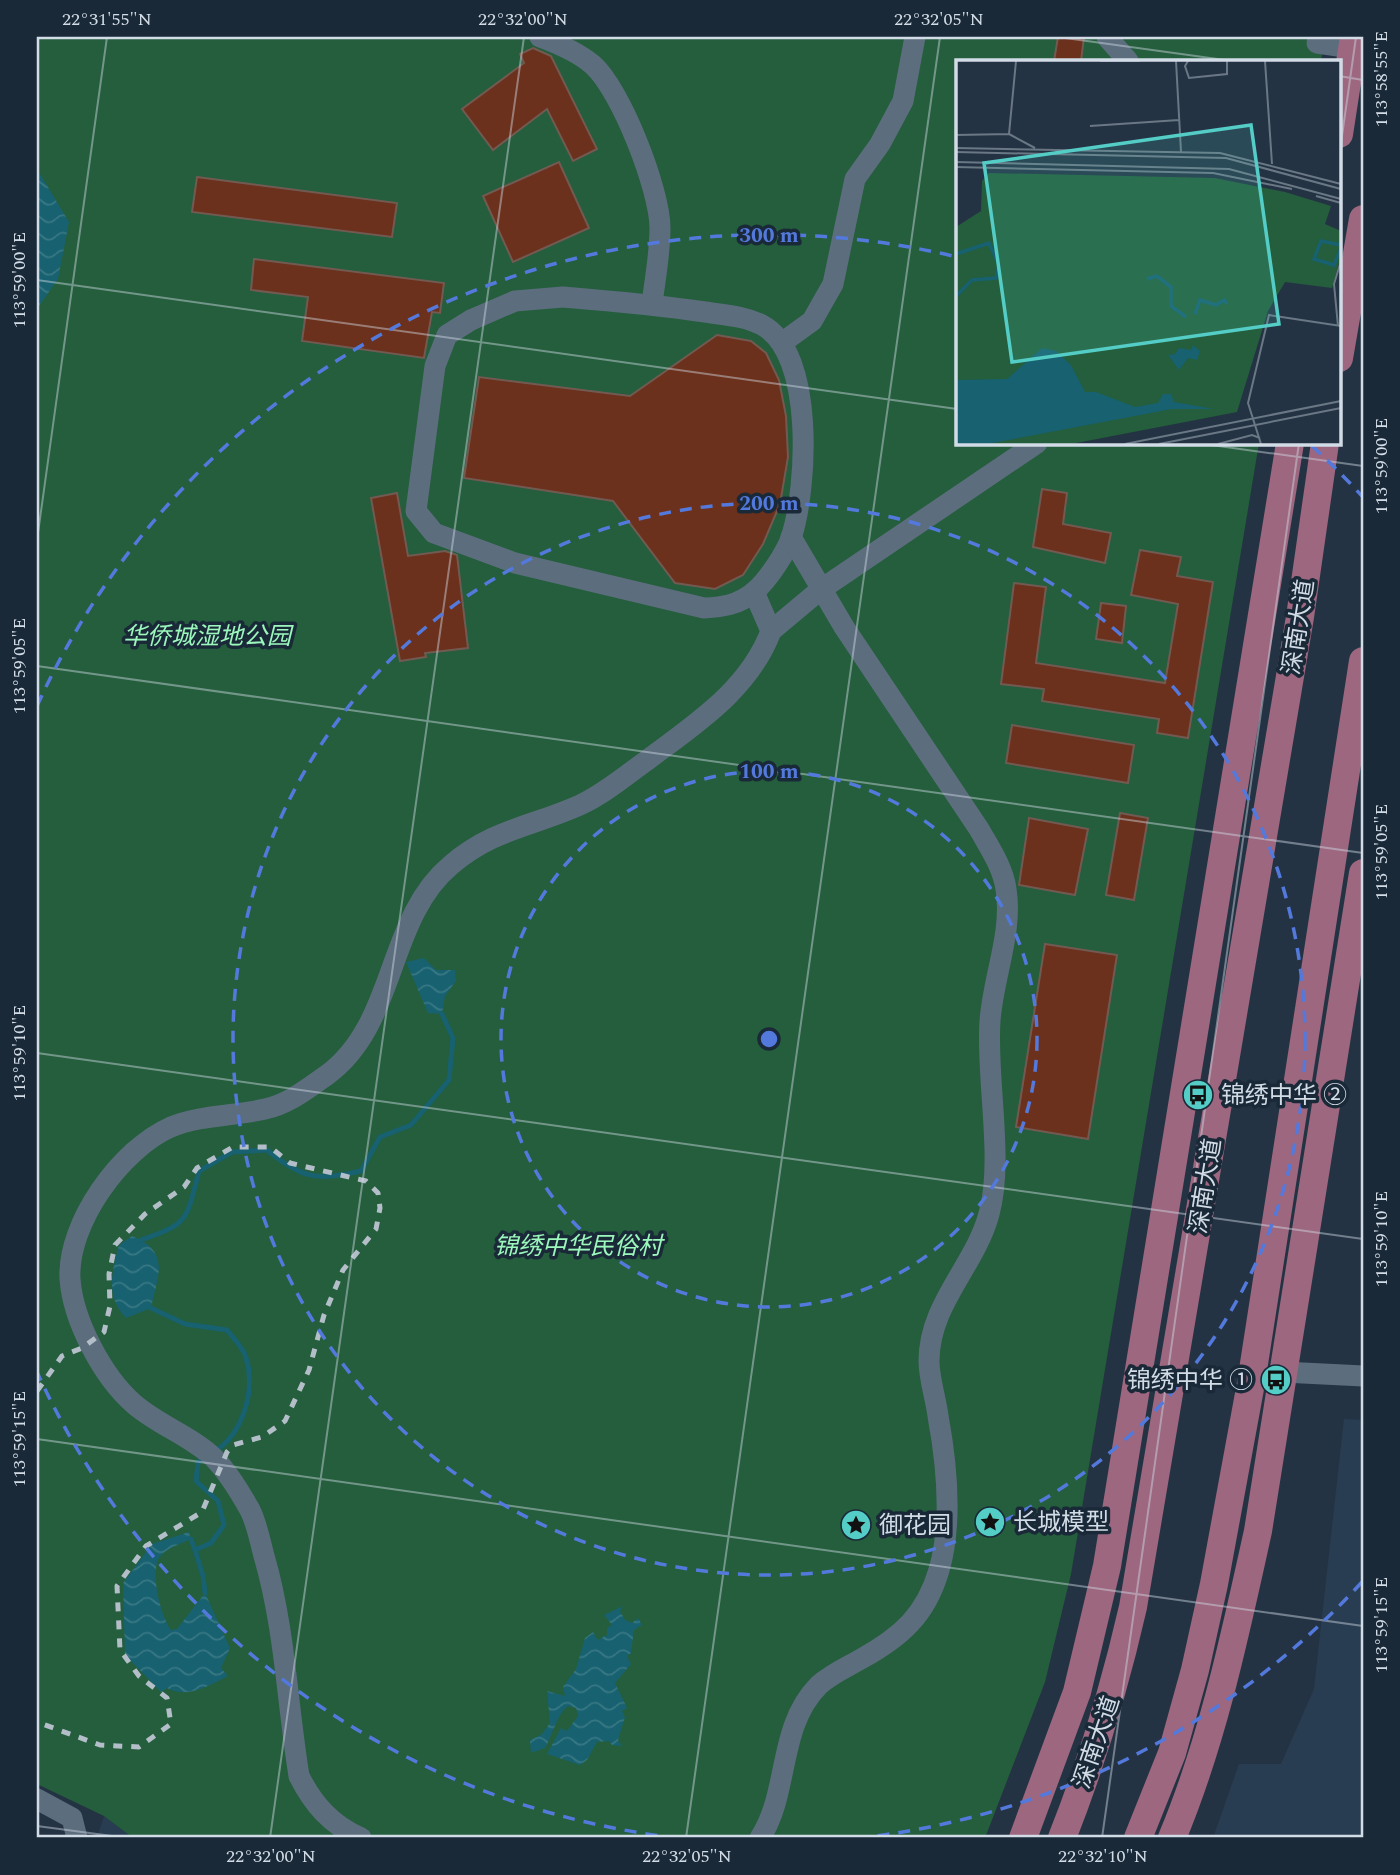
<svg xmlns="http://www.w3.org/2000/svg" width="1400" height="1875" viewBox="0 0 1400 1875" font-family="Spectral,'Noto Sans SC',serif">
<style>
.built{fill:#293d52}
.park{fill:#245e3c}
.water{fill:url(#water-waves)}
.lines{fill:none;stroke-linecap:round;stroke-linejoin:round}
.stream{stroke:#176170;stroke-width:5}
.building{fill:#6c311c;stroke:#725a52;stroke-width:2}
.minor{stroke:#5c6d7e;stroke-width:21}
.major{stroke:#9c677f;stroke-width:28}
.rail{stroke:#b3bec9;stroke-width:5;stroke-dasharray:9 9;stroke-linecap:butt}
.ticks{fill:none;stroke:#d2dce6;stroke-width:2;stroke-opacity:0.45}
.ring{fill:none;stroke:#5379dc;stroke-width:3.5;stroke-dasharray:12 9}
.labels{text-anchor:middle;stroke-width:7;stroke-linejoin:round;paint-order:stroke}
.street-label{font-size:24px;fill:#d2dce6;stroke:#1a2938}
.park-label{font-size:24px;font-style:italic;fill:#9bf7bb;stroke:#1a2938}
.poi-label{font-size:24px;fill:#d2dce6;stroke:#1a2938;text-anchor:start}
.inset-river{fill:none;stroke:#176170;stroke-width:3.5}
.inset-road{fill:none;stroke:#6a7784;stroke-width:2}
.view{fill:#54cdc7;fill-opacity:0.15;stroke:#54cdc7;stroke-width:3.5}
.inset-edge{fill:none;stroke:#d2dce6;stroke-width:3.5}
.centre{fill:#5379dc;stroke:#1a2938;stroke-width:3.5}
.ring-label{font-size:21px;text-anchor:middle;font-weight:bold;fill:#5379dc;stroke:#1a2938;stroke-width:7;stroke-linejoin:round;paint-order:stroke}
.neatline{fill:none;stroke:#d2dce6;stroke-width:2.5}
.ticks-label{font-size:18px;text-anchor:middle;fill:#d2dce6}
</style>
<defs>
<pattern id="water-waves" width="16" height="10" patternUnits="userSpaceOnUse" patternTransform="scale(1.75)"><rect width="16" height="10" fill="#176170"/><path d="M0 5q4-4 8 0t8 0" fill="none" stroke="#387784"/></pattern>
</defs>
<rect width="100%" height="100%" fill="#243343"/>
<!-- built -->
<g class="built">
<polygon points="1344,1419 1363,1420 1363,1838 1213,1838 1239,1764 1281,1764 1314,1689"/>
<polygon points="104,1816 133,1838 97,1838"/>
</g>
<!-- park -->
<polygon class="park" points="37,37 1325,37 1321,61 957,61 957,443 1259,443 1071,1574 1045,1682 985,1838 133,1838 104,1816 37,1784"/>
<!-- water -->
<g class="water">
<polygon points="37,169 69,222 58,279 37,309"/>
<polygon points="424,958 436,970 455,970 456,981 445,996 442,1014 428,1013 406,962"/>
<path d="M132,1236c39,16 26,39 19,72l-25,10c-21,-22 -14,-46 -7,-73z"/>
<path d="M189,1532l2,7c-10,5 -28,10 -33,21 -7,16 3,57 13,70l6,-1 28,-36 25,55 -9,20 7,8c-19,10 -41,23 -61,12l-6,4 -36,-37 -2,-72 29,-39z"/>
<path d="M623,1606l-3,5 5,9 7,3 6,-5 4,7 -8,5 -3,23 -4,3 4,8 -16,19 12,25 -5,3 3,6 -7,23 4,6 -10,-1 -3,-4 -12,1 -10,18 -7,5 -33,-11 14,-26 6,3 11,-15 -2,-8 -8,-2c-11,8 -15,29 -23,42l-14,5 -1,-13 11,-5 9,-12 -3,-32 18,5 -2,-9 13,-18 9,-31 8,-6 5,8 9,-5v-7l5,-3 -8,-10z"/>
</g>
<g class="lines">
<!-- stream -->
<g class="stream">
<path d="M141,1240c50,-17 45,-21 58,-69l33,-19 35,-2c35,29 50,31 94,21l19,-34 31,-12 38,-45 4,-42 -11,-24"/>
<path d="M151,1308l34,16 42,6c6,8 17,18 19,28 10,32 -3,76 -32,94"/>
<polyline points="191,1539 195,1550 211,1543 224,1525 218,1501 196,1481 198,1462 206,1458"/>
<polyline points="195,1550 203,1576 205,1593"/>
</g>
</g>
<!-- building -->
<g class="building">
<polygon points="1058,37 1084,37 1081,61 1054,61"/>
<polygon points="533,48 551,56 597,149 573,161 547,109 493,150 462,109 524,63 520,54"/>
<polygon points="559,162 589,228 513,262 483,196"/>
<polygon points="197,177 397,203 392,237 192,212"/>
<polygon points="254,259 444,283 440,313 432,312 424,358 302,341 308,297 251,290"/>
<polygon points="717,335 751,341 766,353 779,380 786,416 788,457 780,504 763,544 743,575 715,589 675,583 613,501 464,478 479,377 630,396"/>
<polygon points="1042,489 1067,493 1063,524 1111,533 1105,563 1033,547"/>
<polygon points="397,493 408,556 445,551 457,555 468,648 425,653 426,657 400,661 371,498"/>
<polygon points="1140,550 1181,557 1177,576 1213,582 1188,738 1157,733 1159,719 1042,701 1044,689 1001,684 1014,583 1046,587 1036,663 1165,683 1178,604 1131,595"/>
<polygon points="1101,603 1126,606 1122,643 1096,639"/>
<polygon points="1012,725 1134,745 1128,783 1006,763"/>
<polygon points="1120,813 1148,818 1134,900 1106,895"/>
<polygon points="1029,818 1088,829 1075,895 1019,885"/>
<polygon points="1045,944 1117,955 1088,1139 1016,1127"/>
</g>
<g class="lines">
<!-- minor -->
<g class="minor">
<path d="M540,37c19,7 38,15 53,28 28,25 67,125 67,163 0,26 -5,51 -8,76"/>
<polyline points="1107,37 1128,61"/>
<polyline points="1317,43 1352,48"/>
<path d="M563,297c48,4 95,8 142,15 19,3 40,4 57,13 53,28 45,161 30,210 -5,17 -25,46 -38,57 -16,13 -31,15 -50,16l-189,-45 -81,-30 -18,-22 19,-145 12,-31 24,-15 44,-19z"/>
<polyline points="783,342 812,321 833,284 855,179 880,144 903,101 915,37"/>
<polyline points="771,631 820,590 1037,443"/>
<polyline points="1283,1372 1363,1376"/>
<polyline points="37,1799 72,1818 77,1838"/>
<path d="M361,1838c-30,-13 -48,-34 -62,-62 -12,-74 -14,-148 -35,-220 -4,-15 -7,-32 -14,-46 -9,-16 -23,-39 -36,-52 -23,-22 -56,-33 -80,-54 -31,-27 -61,-83 -64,-125 -3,-56 51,-130 101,-152 29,-12 64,-11 94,-18 24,-5 43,-21 62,-34 70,-51 59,-156 124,-210 42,-36 80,-38 129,-60 24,-11 45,-29 66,-44 49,-37 103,-71 125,-130l-17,-39"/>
<path d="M760,1838c30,-46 17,-111 59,-153 12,-11 28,-18 42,-26 40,-22 65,-44 78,-89 14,-48 8,-105 -1,-154 -2,-17 -9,-37 -9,-55 0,-57 46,-95 60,-147 15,-54 -3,-135 1,-193 3,-44 23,-88 16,-132 -3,-22 -17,-42 -27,-60l-135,-202 -53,-90"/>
</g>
<!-- major -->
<g class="major">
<polyline points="1339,134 1354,37"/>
<polyline points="1339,358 1363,219"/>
<polyline points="1023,1838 1077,1692 1107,1566 1290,443"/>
<path d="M1062,1838c30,-76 53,-152 71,-231l167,-990 25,-174"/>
<polyline points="1138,1838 1172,1753 1195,1670 1214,1584 1251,1383 1363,661"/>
<path d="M1172,1838c41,-98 63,-203 86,-307l105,-658"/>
</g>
<!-- rail -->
<polyline class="rail" points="37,1391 62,1356 82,1348 104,1332 110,1306 109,1274 115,1245 145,1214 184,1187 197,1168 233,1147 270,1147 290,1163 366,1181 378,1193 380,1208 376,1229 343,1270 324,1315 309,1370 285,1421 262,1437 233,1445 227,1452 202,1512 146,1546 117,1586 120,1650 139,1676 167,1698 171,1724 139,1747 100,1745 37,1722"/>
</g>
<!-- ticks -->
<path class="ticks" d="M1058,37l174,24M1339,76l24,4M1339,157l17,-120M37,280l920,129M1197,443l166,23M37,540l70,-503M37,666l1326,187M37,1053l1326,186M37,1439l1326,187M37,1826l90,12M270,1838l254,-1801M686,1838l254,-1801M1102,1838l197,-1395"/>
<!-- distance rings -->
<g class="ring">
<circle cx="769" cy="1039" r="268"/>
<circle cx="769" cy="1039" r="536"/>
<path d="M1362 1582A804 804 0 0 1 860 1838M678 1838A804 804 0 0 1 37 1372M37 706A804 804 0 0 1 957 257M1312 446A804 804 0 0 1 1362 496"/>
</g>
<!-- icons -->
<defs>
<g id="bus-disc" transform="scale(1.575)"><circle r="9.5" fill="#54cdc7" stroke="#1a2938"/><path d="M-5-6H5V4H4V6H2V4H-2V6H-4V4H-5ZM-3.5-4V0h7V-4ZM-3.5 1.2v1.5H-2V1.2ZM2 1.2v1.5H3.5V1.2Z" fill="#111"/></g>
<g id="sight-disc" transform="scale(1.575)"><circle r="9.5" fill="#54cdc7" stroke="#1a2938"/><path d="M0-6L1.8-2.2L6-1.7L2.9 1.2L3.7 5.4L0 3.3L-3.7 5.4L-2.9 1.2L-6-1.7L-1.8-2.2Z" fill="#111"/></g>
</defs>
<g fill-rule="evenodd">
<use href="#bus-disc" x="1198" y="1095"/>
<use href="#bus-disc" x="1276" y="1380"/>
<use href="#sight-disc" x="990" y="1522"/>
<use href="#sight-disc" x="856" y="1525"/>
</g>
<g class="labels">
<!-- street labels -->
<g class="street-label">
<text transform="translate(1298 627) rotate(-81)" y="8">深南大道</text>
<text transform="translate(1205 1186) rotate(-81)" y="8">深南大道</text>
<text transform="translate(1096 1742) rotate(-71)" y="8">深南大道</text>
</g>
<!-- park labels -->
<g class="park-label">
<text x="207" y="644">华侨城湿地公园</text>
<text x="578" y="1254">锦绣中华民俗村</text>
</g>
<!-- poi labels -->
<g class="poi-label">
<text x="1221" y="1103">锦绣中华 ②</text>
<text x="1253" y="1388" text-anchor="end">锦绣中华 ①</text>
<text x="1013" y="1530">长城模型</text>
<text x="879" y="1533">御花园</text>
</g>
</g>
<!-- overview -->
<g transform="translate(956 60)">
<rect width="385" height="385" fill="#243343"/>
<path d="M33,113l226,5 70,14 46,14 -6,18 16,7v25l-9,32 -47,-6 -17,29 -31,101 -166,32h-115v-217l25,-16 1,-30z" fill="#245e3c"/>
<path d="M237,285l7,6 -3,9 -9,-2 -9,12 -11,-15 7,-1 4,-6 12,2zM86,288l14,3 15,14 14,27h11l39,15 23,-4 5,-9h8l3,8 40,7h-42l-185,35h-31v-64l51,-1z" fill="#176170"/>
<path class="inset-river" d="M385,185l-20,-4 -7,18 20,6 7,-17M0,194l33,-11 10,22 -3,13 -24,2 -16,16M191,219l10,-3 14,11v19l15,11M239,254l5,-14 16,5 8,-5 3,4"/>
<path class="inset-road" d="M144,1h40M220,1l5,91M232,1l-3,5 4,12 38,-4v-13M309,1l7,103M134,66l89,-6M53,74l26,14M0,75l53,-1 7,-73M0,88l264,5 121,31M0,92l270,6 115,31M0,102l273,7 112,30M0,107l257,6 79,16M360,136l25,7M382,266l-4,-42 7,-23M169,384l216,-43M203,384l182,-36M262,384l34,-9 8,3M305,384l-13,-41 21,-88 72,11"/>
<path class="view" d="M295,65l28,199 -267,38 -28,-199z"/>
<rect width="385" height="385" class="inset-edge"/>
</g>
<circle cx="769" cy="1039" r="10" class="centre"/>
<g class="ring-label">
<text x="769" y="242">300 m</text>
<text x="769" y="510">200 m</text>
<text x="769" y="778">100 m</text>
</g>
<!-- border -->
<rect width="1400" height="1875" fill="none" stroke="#1a2938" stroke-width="77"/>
<rect x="38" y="38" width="1324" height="1798" class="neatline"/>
<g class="ticks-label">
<text x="107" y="25">22°31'55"N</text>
<text x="523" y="25">22°32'00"N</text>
<text x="939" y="25">22°32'05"N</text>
<text transform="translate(1381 79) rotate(-90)" y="6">113°58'55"E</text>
<text transform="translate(19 280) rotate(-90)" y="6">113°59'00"E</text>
<text transform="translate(1381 466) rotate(-90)" y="6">113°59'00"E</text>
<text transform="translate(19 666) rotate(-90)" y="6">113°59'05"E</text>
<text transform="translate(1381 852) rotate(-90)" y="6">113°59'05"E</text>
<text transform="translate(19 1053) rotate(-90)" y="6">113°59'10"E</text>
<text transform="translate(1381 1239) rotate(-90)" y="6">113°59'10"E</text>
<text transform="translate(19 1439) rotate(-90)" y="6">113°59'15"E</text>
<text transform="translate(1381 1625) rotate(-90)" y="6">113°59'15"E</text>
<text x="271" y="1862">22°32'00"N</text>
<text x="687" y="1862">22°32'05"N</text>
<text x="1103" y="1862">22°32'10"N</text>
</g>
</svg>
